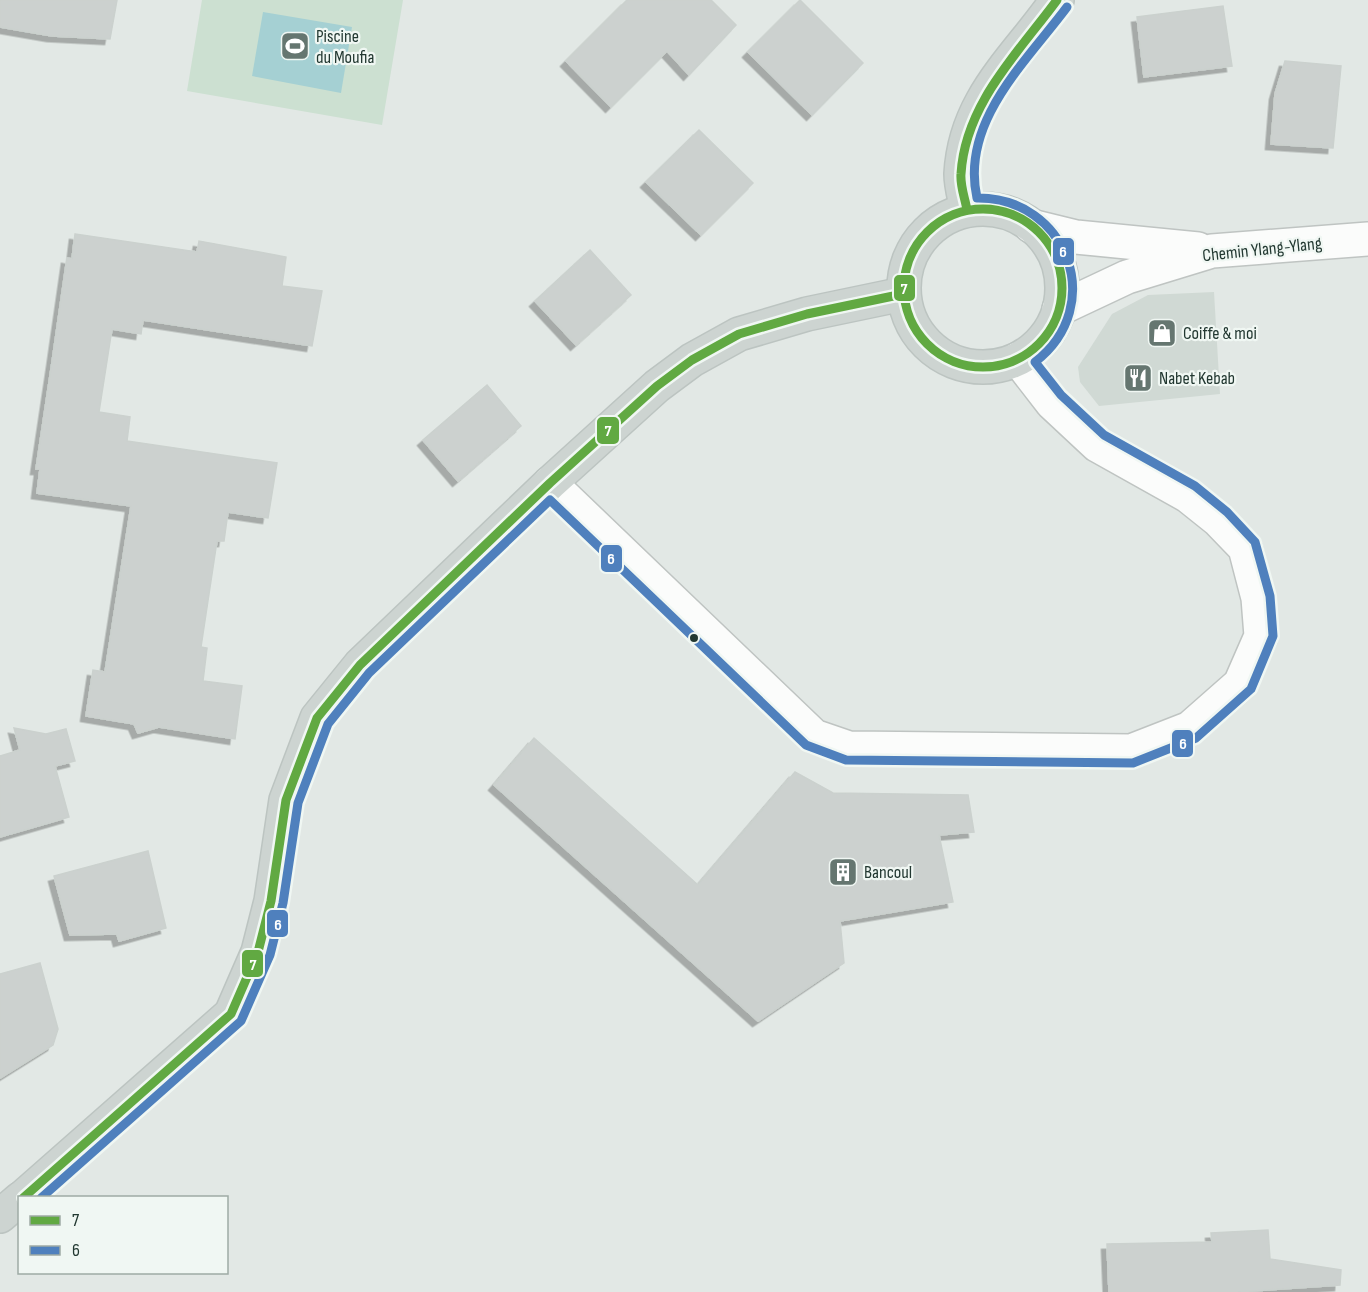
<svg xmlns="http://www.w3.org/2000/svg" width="1368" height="1292" viewBox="0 0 1368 1292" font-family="'Sofia Sans Condensed',sans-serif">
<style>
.built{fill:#d0d9d4}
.green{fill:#cce0d1}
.water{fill:#a5d0d3}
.building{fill:#ccd1cf;stroke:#cbd1ce;stroke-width:1.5;filter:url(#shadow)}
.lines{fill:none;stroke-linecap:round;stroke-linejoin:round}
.minor-casing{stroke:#bfc4c2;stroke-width:36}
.major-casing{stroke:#bcc4c1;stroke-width:36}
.minor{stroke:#fbfcfb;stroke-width:33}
.major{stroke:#cdd4d1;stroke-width:33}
.bus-1-casing{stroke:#f0f7f3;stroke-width:14}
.bus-2-casing{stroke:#f0f7f3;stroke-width:14}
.bus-1{stroke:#61a942;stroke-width:9}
.bus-2{stroke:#4f80bd;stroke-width:9}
.bus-dot{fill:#223831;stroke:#f0f7f3;stroke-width:2}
.labels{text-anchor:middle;stroke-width:4.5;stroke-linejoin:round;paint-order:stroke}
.poi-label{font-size:18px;fill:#223831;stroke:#f0f7f3;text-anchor:start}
.street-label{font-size:18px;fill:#223831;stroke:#f0f7f3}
.line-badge{stroke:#f0f7f3;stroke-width:2}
.badge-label{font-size:16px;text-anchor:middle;font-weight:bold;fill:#fff}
</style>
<defs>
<filter id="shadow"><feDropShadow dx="-5.5" dy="5.5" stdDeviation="0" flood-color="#0004"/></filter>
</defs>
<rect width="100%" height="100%" fill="#e2e8e5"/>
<!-- built -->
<polygon class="built" points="1214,292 1220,394 1099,406 1080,382 1078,367 1112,314 1148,295"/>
<!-- green -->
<polygon class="green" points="202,0 403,0 382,125 187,91"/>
<!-- water -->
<polygon class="water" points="263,12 352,27 341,93 252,76"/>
<!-- building -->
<g class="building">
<polygon points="0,0 117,0 110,39 52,36 0,27"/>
<polygon points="627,0 711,0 736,25 689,75 667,51 611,107 566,61"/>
<polygon points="800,0 863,63 812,115 748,52"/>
<polygon points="1223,6 1232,66 1144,77 1137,17"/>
<polygon points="1285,61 1341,66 1333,148 1271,144 1275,94"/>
<polygon points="699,130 753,183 701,235 646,182"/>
<polygon points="75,234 197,252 199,241 286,257 282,286 322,291 312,346 143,320 141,334 112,329 99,412 130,417 127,441 277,463 268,518 228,512 224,541 217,541 201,647 207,648 203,681 242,686 235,739 159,727 138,733 134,724 86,716 93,670 105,672 131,506 37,493 40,469 36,469 52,362 67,258 72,259"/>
<polygon points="590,250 631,295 576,345 535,301"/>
<polygon points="487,385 521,426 458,481 423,440"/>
<polygon points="14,728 46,734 66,729 75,761 55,766 69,817 0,837 0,756 20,750"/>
<polygon points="534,738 698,885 795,772 833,793 968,795 974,832 939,835 953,902 840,921 844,963 758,1021 494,785"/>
<polygon points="148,851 166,928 119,941 117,934 70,935 54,876"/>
<polygon points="40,963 58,1029 53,1045 0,1078 0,974"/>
<polygon points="1268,1230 1270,1259 1341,1270 1340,1285 1238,1292 1109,1292 1107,1244 1212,1242 1211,1233"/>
</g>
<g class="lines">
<!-- minor casing -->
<g class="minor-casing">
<g id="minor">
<polyline points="1031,226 1076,237 1198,249"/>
<polyline points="1059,309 1127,277 1212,251 1368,239"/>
<polyline points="550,483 814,736 849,748 1131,751 1190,728 1240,684 1261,636 1258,598 1245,548 1218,520 1188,496 1097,445 1052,403 1018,359"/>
</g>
</g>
<!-- major casing -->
<g class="major-casing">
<g id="major">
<circle cx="983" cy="288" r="79"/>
<path d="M967,210c-2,-11 -6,-24 -6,-36 4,-76 56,-116 96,-174"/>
<polyline points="22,1198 231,1014 258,952 271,901 286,800 317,718 360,665 550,483 657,386 692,360 739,334 807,314 903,294"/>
<polyline points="0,1216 20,1199"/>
</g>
</g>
<!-- minor -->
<use href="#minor" class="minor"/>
<!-- major -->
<use href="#major" class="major"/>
<!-- bus-1 casing -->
<g class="bus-1-casing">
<g id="bus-1">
<circle cx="983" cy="288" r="79"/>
<path d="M967,210c-2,-12 -7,-24 -6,-36 4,-70 57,-121 96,-174"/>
<polyline points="23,1198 231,1014 258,952 271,901 286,800 317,718 360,665 550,483 657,386 692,360 739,334 807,314 903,294"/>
</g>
</g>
<!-- bus-2 casing -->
<g class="bus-2-casing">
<path id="bus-2" d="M41,1198l200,-177 29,-66 13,-52 15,-100 30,-79 41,-51 181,-173 256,245 40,15 287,3 63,-25 55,-49 22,-53 -3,-40 -15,-54 -28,-30 -32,-26 -91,-51 -43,-40 -26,-33c73,-56 32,-165 -58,-164 -17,-76 49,-136 90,-191"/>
</g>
<!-- bus-1 -->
<use href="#bus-1" class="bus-1"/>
<!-- bus-2 -->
<use href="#bus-2" class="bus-2"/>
</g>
<!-- icons -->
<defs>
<g id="stadium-square" transform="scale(1.5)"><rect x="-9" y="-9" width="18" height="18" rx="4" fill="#657670" stroke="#f0f7f3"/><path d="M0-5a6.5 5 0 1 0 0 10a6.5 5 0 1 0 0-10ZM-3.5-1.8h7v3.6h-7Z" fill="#fff"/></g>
<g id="shop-square" transform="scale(1.5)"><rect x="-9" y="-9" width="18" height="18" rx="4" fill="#657670" stroke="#f0f7f3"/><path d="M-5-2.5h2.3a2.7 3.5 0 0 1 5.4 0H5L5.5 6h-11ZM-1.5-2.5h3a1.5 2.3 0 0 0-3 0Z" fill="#fff"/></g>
<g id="restaurant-square" transform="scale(1.5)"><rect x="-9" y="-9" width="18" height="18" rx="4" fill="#657670" stroke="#f0f7f3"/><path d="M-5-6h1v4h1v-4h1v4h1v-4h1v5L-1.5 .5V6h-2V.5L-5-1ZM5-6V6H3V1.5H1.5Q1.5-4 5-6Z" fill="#fff"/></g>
<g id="building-square" transform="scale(1.5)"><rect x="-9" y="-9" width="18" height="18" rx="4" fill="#657670" stroke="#f0f7f3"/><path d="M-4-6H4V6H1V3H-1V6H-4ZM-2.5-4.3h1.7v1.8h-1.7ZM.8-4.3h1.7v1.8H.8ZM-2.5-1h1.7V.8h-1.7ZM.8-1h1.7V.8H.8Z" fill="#fff"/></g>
</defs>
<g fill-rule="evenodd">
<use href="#stadium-square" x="295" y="46"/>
<use href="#shop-square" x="1162" y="333"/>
<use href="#restaurant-square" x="1138" y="378"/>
<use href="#building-square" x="843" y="872"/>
</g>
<!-- markers -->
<circle class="bus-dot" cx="694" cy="638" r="5"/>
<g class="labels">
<!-- poi labels -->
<g class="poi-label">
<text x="316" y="42">Piscine<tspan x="316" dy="21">du Moufia</tspan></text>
<text x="1183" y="339">Coiffe &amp; moi</text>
<text x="1159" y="384">Nabet Kebab</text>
<text x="864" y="878">Bancoul</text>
</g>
<!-- street labels -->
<g class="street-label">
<text transform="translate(1262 249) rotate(-6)" y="6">Chemin Ylang-Ylang</text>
</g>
</g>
<g class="line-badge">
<rect x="1052" y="237" width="23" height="29" rx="6" fill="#4f80bd"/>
<rect x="893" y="274" width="23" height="28" rx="6" fill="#61a942"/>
<rect x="596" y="416" width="24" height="29" rx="6" fill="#61a942"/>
<rect x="600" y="544" width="23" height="29" rx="6" fill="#4f80bd"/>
<rect x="1171" y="729" width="23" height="29" rx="6" fill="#4f80bd"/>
<rect x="266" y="909" width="23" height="29" rx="6" fill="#4f80bd"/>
<rect x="241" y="949" width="23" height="29" rx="6" fill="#61a942"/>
</g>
<g class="badge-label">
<text x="1063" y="257">6</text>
<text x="904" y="294">7</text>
<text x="608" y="436">7</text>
<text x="611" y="564">6</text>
<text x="1183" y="749">6</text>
<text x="278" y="930">6</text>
<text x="253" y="970">7</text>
</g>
<!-- legend -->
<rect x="18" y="1196" width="210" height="78" fill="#f0f7f3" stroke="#9eaba5" stroke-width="1.5"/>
<rect x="30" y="1216" width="30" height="9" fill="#61a942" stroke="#9eaba5" stroke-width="1.5"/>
<text x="72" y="1226" font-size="18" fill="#223831">7</text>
<rect x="30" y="1246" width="30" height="9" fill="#4f80bd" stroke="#9eaba5" stroke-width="1.5"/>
<text x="72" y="1256" font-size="18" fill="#223831">6</text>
</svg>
